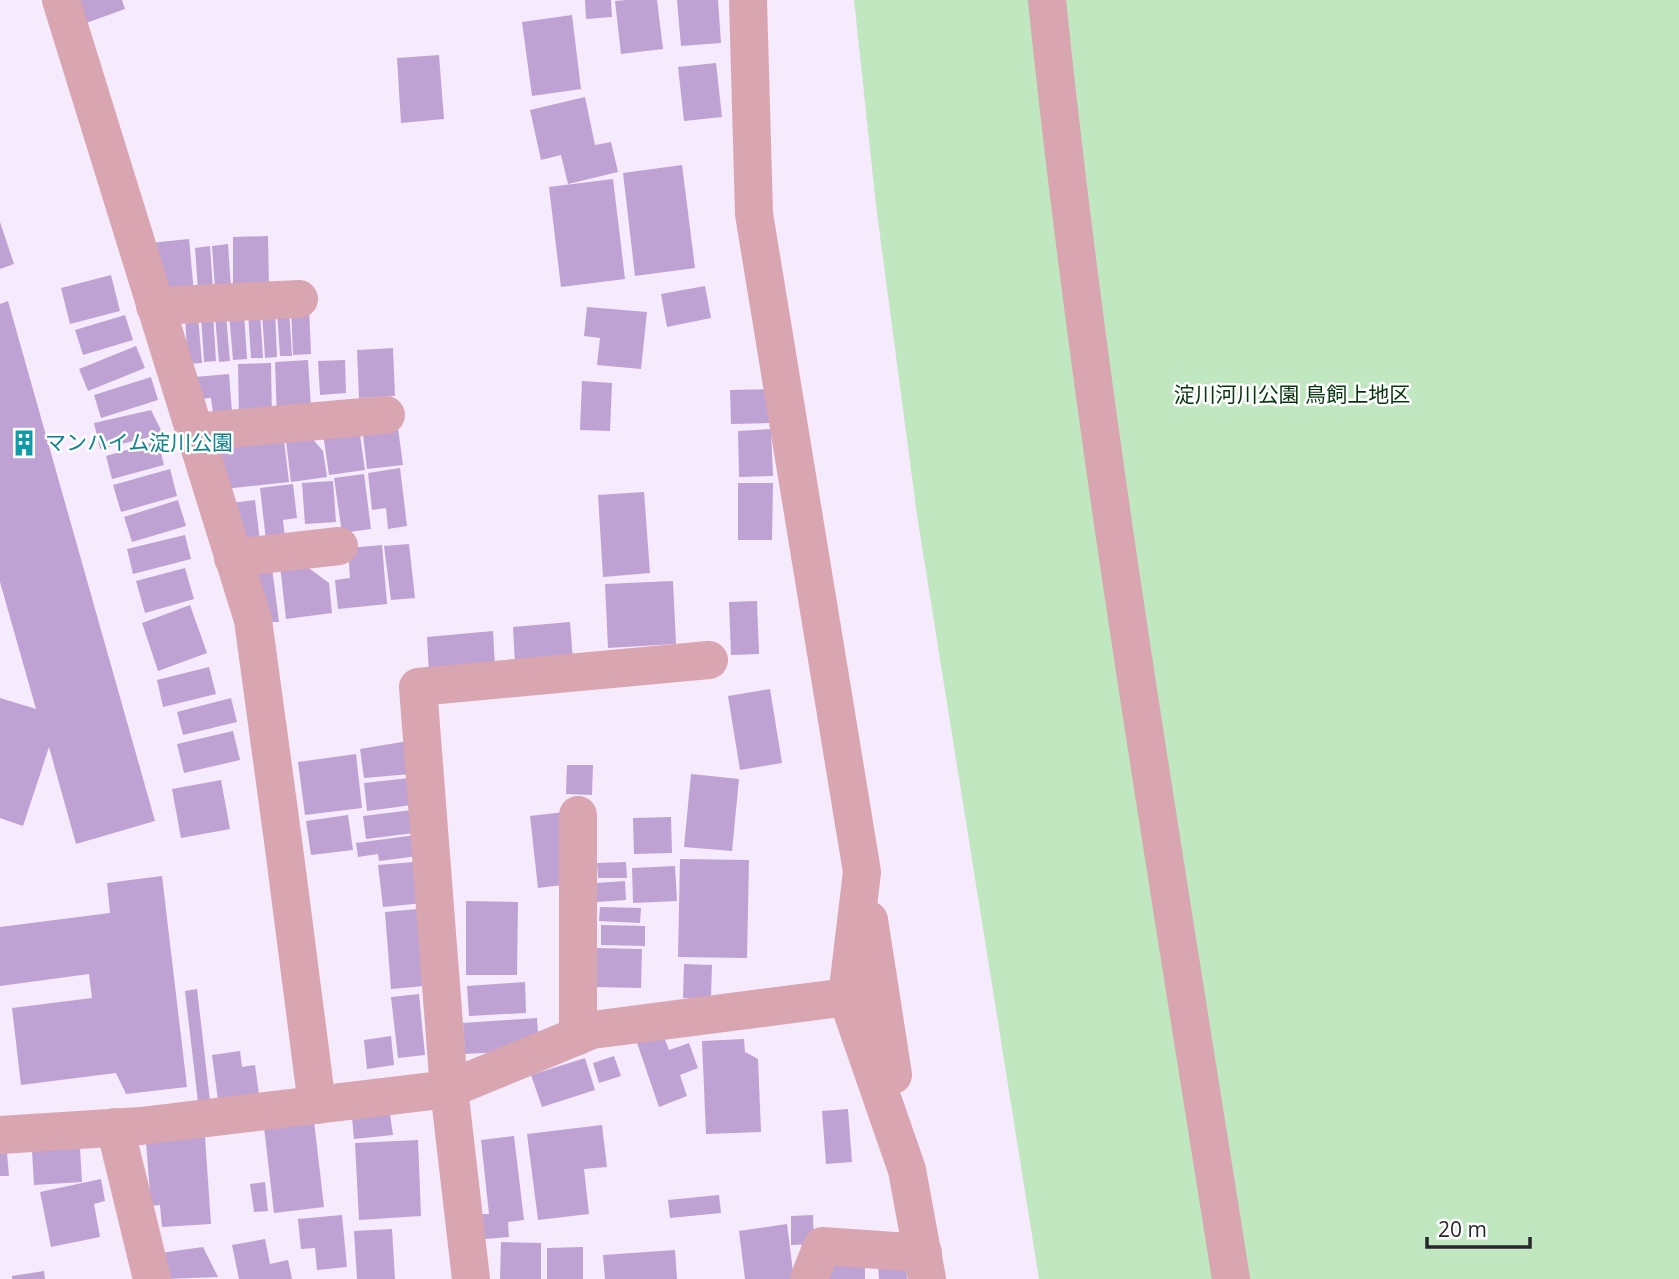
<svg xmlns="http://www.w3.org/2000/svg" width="1679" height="1279" viewBox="0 0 1679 1279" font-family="'Open Sans','Noto Sans JP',sans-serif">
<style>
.green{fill:#c0e7c0}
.building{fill:#bfa2d4}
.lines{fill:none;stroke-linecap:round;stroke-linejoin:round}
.minor{stroke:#d8a5b0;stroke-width:38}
.labels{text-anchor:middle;stroke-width:5;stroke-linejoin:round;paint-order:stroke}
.park-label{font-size:21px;fill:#06360d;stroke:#fdfdfd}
.culture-label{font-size:21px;fill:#0d838f;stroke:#fdfdfd;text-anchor:start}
</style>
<rect width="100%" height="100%" fill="#f6eafd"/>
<!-- green -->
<polygon class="green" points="854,0 1679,0 1679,1279 1039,1279 917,515 876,205"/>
<!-- building -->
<g class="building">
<polygon points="69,0 122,0 125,9 78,26"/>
<polygon points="585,0 611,0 612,17 586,19"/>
<polygon points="627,0 657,0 663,49 621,54 615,1"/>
<polygon points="677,0 718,0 721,43 681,46"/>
<polygon points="572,15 581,89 532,96 522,22"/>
<polygon points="439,55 444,119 401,123 397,58"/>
<polygon points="716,63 722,117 684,121 678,67"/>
<polygon points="585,97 595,145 611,142 618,172 568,184 561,155 541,160 530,110"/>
<polygon points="682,165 695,268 635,276 623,173"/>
<polygon points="613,179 625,279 561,287 549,187"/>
<polygon points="0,222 14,264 0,269"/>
<polygon points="268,236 269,285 233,286 233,237"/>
<polygon points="189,239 194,293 154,286 150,243"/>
<polygon points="228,244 231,288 215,289 212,246"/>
<polygon points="210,246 213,289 198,290 195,248"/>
<polygon points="111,275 120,311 70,324 61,288"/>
<polygon points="705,286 711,318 667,327 661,294"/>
<polygon points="8,301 155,821 76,844 49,747 23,826 0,818 0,698 36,709 0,582 0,304"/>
<polygon points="309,306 311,354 293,355 291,307"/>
<polygon points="587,307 647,312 641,369 597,365 600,338 584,336"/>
<polygon points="289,309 292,356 280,356 277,310"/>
<polygon points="275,310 277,357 265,358 262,311"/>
<polygon points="244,313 247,359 233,360 229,314"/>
<polygon points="248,313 260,313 263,358 251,358"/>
<polygon points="213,314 216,361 204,362 201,315"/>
<polygon points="125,315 133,340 83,355 75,330"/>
<polygon points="226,315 230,361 219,362 215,316"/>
<polygon points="198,316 202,363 188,364 185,317"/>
<polygon points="136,346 145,368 88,391 79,369"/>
<polygon points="393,348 395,396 359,398 357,350"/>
<polygon points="308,360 311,408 277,419 275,362"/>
<polygon points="345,360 346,393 320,395 318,361"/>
<polygon points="271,363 272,419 239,419 238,364"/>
<polygon points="229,374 232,412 213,413 211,398 197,399 195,377"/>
<polygon points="151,377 158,400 101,418 94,395"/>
<polygon points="582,381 612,383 610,431 580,430"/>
<polygon points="769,389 770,423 731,424 730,390"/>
<polygon points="151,410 163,434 100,449 94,423"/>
<polygon points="397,421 403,465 367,469 362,426"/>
<polygon points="359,428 365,470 329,475 323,433"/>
<polygon points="771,429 773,476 739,477 738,431"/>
<polygon points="311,437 323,451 327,477 291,482 286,441"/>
<polygon points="158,441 164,465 112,479 106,456"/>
<polygon points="284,441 289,482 224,489 219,448"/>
<polygon points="400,468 407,526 388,529 386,508 372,510 368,473"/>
<polygon points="170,469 177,496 121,512 113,485"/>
<polygon points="364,474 371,529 342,533 334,478"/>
<polygon points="333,481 336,522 305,524 302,483"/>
<polygon points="738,483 773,483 772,540 738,540"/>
<polygon points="293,484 297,518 283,520 285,538 266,540 260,488"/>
<polygon points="644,492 650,573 603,577 598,495"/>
<polygon points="178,500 186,526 132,542 124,517"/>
<polygon points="255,500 260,541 248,543 231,503"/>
<polygon points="185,535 191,559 133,574 127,549"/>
<polygon points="409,544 415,598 391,600 384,546"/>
<polygon points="382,545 387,604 338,609 335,580 350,578 348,548"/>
<polygon points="271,560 279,622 258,622 245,563"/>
<polygon points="302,563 329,583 332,613 286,619 280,565"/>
<polygon points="185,568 194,599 145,613 136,581"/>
<polygon points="673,581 676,644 608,648 605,584"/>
<polygon points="757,601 759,654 731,655 729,602"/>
<polygon points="190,605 207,653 158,671 142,623"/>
<polygon points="570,622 573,661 515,665 513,627"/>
<polygon points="493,631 495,667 429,673 427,637"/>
<polygon points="209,667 216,694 163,707 157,680"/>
<polygon points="770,689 782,763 740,770 728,696"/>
<polygon points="231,698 237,722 183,735 177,712"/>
<polygon points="233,731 240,760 184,773 177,744"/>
<polygon points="408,741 411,774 364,778 360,749"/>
<polygon points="356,754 362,808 305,815 298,762"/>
<polygon points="567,765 593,765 592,795 566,794"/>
<polygon points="691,774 739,779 732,851 684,847"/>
<polygon points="409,778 412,805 367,811 364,783"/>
<polygon points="221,780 230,829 181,838 172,789"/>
<polygon points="412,810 414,833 366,839 363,816"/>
<polygon points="564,812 571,884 538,888 530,816"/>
<polygon points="348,815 353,850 311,855 306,821"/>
<polygon points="671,817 672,853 634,854 633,818"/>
<polygon points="416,835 418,856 379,861 378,854 358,857 356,843"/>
<polygon points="680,859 749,860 747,958 678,957"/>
<polygon points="413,862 424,903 383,907 378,865"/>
<polygon points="626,862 627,878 598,878 597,863"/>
<polygon points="675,866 677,901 633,903 632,868"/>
<polygon points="162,876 187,1087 126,1094 116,1073 21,1085 12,1008 92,998 89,974 0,986 0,927 110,913 107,883"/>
<polygon points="625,881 626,900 597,902 596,883"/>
<polygon points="466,901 518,902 517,975 466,975"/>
<polygon points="600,907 641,908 640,923 599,921"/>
<polygon points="417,909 424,986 391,989 385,912"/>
<polygon points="601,925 645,926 645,946 601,945"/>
<polygon points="595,948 642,949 641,988 593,987"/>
<polygon points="684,964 712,965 711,998 683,998"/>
<polygon points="525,982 526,1013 469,1016 467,986"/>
<polygon points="197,989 210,1101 198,1102 185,991"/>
<polygon points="419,994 425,1055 398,1058 391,997"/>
<polygon points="537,1018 539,1050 465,1054 463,1023"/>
<polygon points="660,1027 669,1050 689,1043 698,1068 680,1075 687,1096 659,1107 635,1037"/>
<polygon points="391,1036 394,1065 367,1069 364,1040"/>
<polygon points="744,1039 745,1052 758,1059 761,1132 706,1134 702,1041"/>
<polygon points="240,1051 242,1067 255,1065 259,1094 218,1100 212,1055"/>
<polygon points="614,1056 621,1076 599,1083 593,1063"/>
<polygon points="585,1058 595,1090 542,1107 531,1075"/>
<polygon points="848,1109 852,1162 826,1164 822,1111"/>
<polygon points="390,1114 393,1135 354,1139 352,1118"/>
<polygon points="314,1121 324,1207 274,1213 264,1127"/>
<polygon points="602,1125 607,1167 584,1169 589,1214 538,1220 527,1134"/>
<polygon points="514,1136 524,1220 508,1222 509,1237 485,1239 482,1214 489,1214 481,1140"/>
<polygon points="205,1137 211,1224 162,1227 160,1205 151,1206 146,1142"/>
<polygon points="418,1140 421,1216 359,1220 355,1143"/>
<polygon points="80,1148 82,1182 34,1185 32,1151"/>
<polygon points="7,1153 9,1176 0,1176 0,1154"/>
<polygon points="101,1179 105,1201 94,1204 100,1237 51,1247 40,1192"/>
<polygon points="265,1182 268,1211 254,1212 250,1184"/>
<polygon points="719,1195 721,1213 670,1218 668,1200"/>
<polygon points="342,1215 347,1267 317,1270 315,1248 301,1249 298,1219"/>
<polygon points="813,1215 814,1244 791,1245 791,1216"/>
<polygon points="787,1224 794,1279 745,1279 739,1231"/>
<polygon points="392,1229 395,1279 357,1279 354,1231"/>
<polygon points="265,1239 270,1264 288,1260 292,1279 239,1279 232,1245"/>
<polygon points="501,1242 541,1243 541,1279 500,1279"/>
<polygon points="203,1247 218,1277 164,1279 160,1253"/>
<polygon points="583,1247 583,1279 547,1279 547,1248"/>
<polygon points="675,1250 677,1279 605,1279 603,1255"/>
<polygon points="827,1256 865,1256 865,1279 826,1279"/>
<polygon points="906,1262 907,1279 879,1279 878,1263"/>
<polygon points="44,1271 45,1279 12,1279 12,1276"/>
</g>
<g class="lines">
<!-- minor -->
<g class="minor">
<polyline points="61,0 253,620 284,848 317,1105"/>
<polyline points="748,0 754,214 862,872 847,997 907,1170 927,1279"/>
<path d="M1047,0c44,428 117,854 184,1279"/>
<polyline points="155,306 299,299"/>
<polyline points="194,432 386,415"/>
<polyline points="233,558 339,546"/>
<polyline points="578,815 578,1036"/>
<polyline points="869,920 893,1075"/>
<polyline points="115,1127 152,1279"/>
<polyline points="0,1135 141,1126 449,1089 592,1030 847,997"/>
<polyline points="471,1279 449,1089 418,687 709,660"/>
<polyline points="809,1279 822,1246 923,1253"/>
</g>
</g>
<!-- icons -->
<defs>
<g id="building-bare" transform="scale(2.1)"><path d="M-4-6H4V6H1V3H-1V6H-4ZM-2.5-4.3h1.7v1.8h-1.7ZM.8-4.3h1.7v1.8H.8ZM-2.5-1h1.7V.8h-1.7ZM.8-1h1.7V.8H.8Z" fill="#0f9aa8" stroke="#fdfdfd" stroke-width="2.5" paint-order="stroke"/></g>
</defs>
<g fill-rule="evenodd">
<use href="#building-bare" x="24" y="443"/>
</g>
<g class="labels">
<!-- park labels -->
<g class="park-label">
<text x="1292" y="402">淀川河川公園 鳥飼上地区</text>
</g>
<!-- culture labels -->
<g class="culture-label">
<text x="45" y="450">マンハイム淀川公園</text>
</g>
</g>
<!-- scale -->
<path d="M1427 1237v10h103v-10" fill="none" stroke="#2a262d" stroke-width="3.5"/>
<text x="1438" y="1237" font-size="21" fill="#2a262d" stroke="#fdfdfd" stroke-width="5" paint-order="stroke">20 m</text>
</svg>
